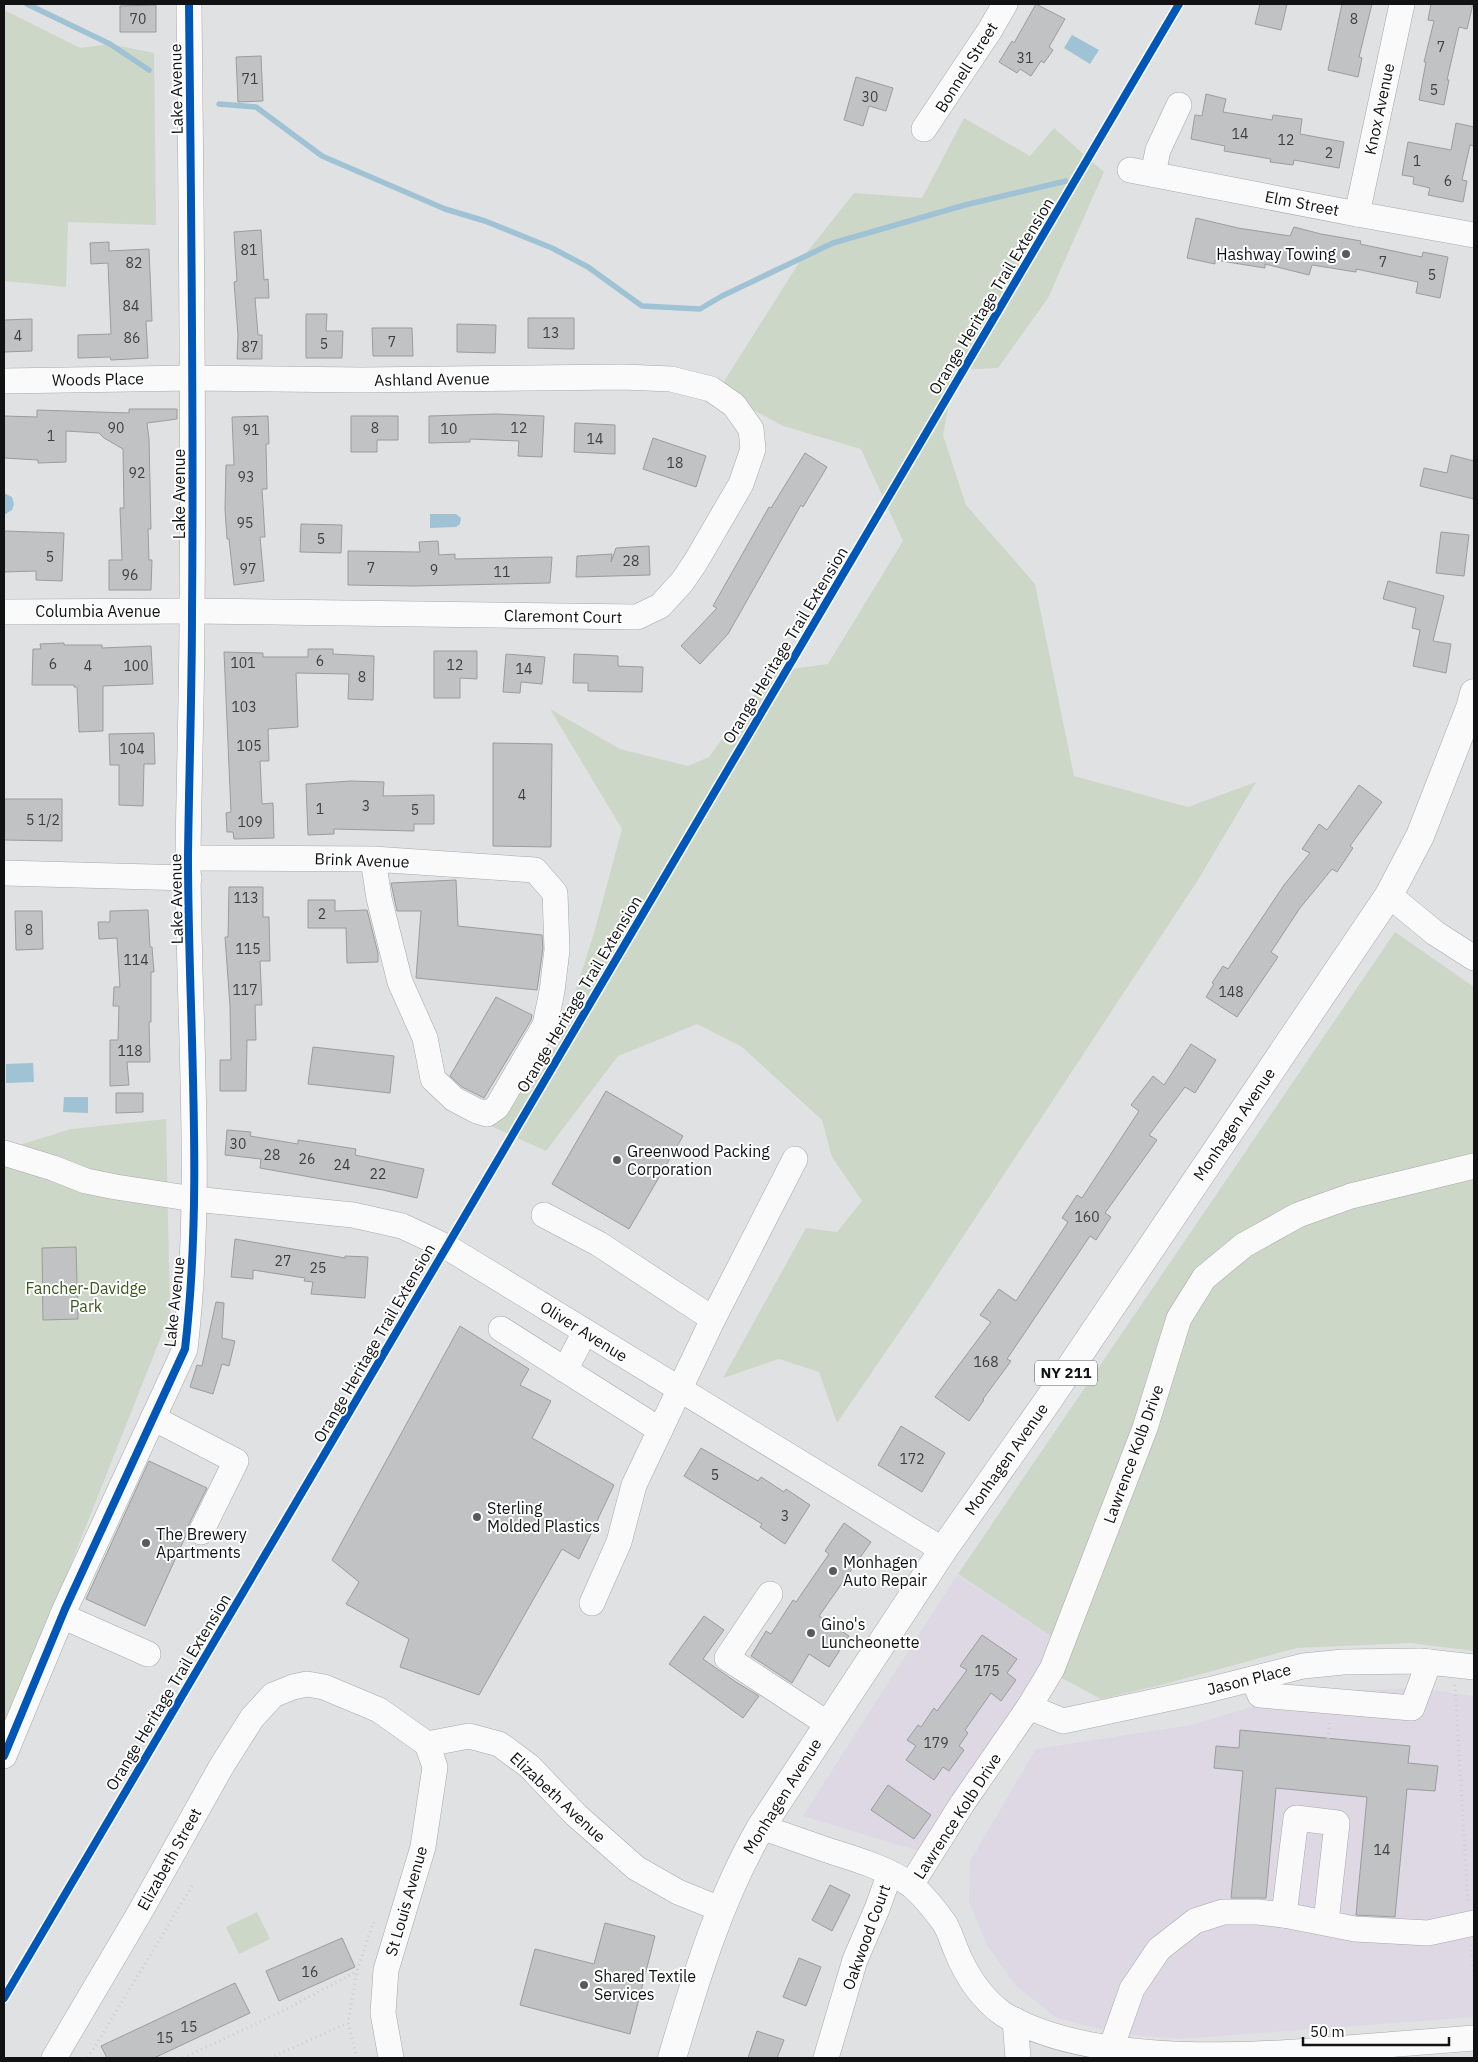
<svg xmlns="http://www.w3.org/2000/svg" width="1478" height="2062" viewBox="0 0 1478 2062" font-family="'IBM Plex Sans',sans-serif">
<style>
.education{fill:#ddd8e4}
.green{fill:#cdd7c7}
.water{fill:#a0c2d5}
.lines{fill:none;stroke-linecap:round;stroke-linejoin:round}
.stream{stroke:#a0c2d5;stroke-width:5.5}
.building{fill:#c1c2c3;stroke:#9b9c9d}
.minor-casing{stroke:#a7a8a9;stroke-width:26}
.major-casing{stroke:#a7a8a9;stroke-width:29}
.path{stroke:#cccdce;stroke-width:3;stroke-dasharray:1 4;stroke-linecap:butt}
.minor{stroke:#fafafb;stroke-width:25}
.major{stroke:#fafafb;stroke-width:28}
.cycleway-casing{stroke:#fff;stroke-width:11}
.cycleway{stroke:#0057b8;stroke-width:8}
.poi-dot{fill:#595a5b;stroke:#fff;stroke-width:2}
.labels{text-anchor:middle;stroke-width:4;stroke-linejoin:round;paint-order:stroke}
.number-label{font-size:14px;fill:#3d3e3f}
.shield{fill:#fff;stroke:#58595a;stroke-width:1}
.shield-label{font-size:15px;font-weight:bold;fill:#111213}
.street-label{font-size:16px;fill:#111213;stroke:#fff}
.poi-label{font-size:16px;fill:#111213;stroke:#fff;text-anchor:start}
.park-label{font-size:16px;fill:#3a581c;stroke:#fff}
</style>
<rect width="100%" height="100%" fill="#e0e1e2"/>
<!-- education -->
<g class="education">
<polygon points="957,1575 1058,1641 922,1852 803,1816"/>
<polygon points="1418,1688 1474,1696 1474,2017 1179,2039 1116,2033 1057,2018 1015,1985 987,1945 969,1902 970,1861 1036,1749 1191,1725 1302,1692"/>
</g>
<!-- green -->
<g class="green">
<polygon points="4,10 80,48 110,44 154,53 156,225 68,222 66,287 4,281"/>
<polygon points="964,118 1030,156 1054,128 1104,172 1048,298 998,368 955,370 943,435 966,505 1035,584 1074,776 1188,807 1256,782 1198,880 918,1305 837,1423 819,1372 779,1359 723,1378 806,1228 837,1232 862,1201 832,1157 822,1120 742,1047 697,1024 618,1056 546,1151 489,1125 559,1043 594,933 622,829 550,709 620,749 688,766 709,757 771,672 828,664 903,541 861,449 783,426 718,391 800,261 854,193 922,198"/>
<polygon points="1395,932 1474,987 1474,1651 1410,1643 1297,1648 1161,1685 1101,1699 1041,1667 1057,1640 958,1574"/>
<polygon points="166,1119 170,1314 4,1733 4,1147 13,1147 71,1129"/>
<polygon points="257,1912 270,1939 239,1954 226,1927"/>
</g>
<!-- water -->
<g class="water">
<polygon points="1072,35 1099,50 1090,64 1064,48"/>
<polygon points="4,493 12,497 14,504 12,510 4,515"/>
<polygon points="430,514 456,514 461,518 460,524 456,527 430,528"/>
<polygon points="33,1063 34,1082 6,1083 6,1064"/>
<polygon points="64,1097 88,1097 88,1113 63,1112"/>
</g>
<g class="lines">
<!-- stream -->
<g class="stream">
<polyline points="27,4 110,44 149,70"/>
<polyline points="219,104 256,107 322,156 445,209 485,221 552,248 588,267 642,306 700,309 722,296 833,243 965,205 1066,181"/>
</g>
</g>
<!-- building -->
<g class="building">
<polygon points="1036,4 1065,19 1049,47 1053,50 1044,63 1041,61 1031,76 1020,69 1017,73 999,62 1012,41 1014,43"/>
<polygon points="1260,4 1287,4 1281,30 1255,24"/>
<polygon points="1342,4 1372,4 1359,57 1362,58 1358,77 1328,70"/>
<polygon points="1431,4 1473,4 1467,29 1459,27 1447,80 1449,80 1444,105 1419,100 1426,62 1424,62 1434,21 1428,20"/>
<polygon points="156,5 156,32 120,32 120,6"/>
<polygon points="261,56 263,101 238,102 236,57"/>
<polygon points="856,77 893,88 886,111 869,106 863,126 844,120"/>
<polygon points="1206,94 1226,99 1223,112 1272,120 1273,115 1302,119 1300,134 1344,142 1339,168 1294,160 1293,165 1270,162 1271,159 1224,151 1225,146 1191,139 1195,115 1202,116"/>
<polygon points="1456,123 1474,127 1474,146 1470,145 1462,180 1467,181 1463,202 1428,195 1430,188 1413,184 1414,177 1402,175 1408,142 1451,150"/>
<polygon points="1196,218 1238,228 1290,236 1294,227 1321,234 1361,241 1360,244 1422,257 1423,252 1448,257 1440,298 1416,293 1418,282 1356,269 1356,272 1312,265 1309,275 1265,264 1265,268 1215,260 1215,264 1187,258"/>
<polygon points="261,230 264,280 268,279 269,298 255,298 258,335 262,335 262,359 237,359 238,335 234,282 237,281 234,232"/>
<polygon points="109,242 109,251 149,249 152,321 146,321 148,358 111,360 110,357 78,358 78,335 111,334 108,263 91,264 90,243"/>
<polygon points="306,314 327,314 326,331 343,331 342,358 306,358"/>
<polygon points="528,318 574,318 574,349 528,348"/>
<polygon points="32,319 32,351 4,352 4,320"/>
<polygon points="457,324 496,325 495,353 457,352"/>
<polygon points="372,328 412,328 413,356 373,356"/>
<polygon points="129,409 177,409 177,419 147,423 149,439 151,529 148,529 149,560 152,560 151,590 109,590 109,560 122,560 120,508 124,508 123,449 104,438 99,433 66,431 66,462 38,463 38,460 4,458 4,416 37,417 37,410 129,413"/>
<polygon points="496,414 544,416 542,457 518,456 519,441 470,439 470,442 429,443 429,416"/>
<polygon points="268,416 269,444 266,444 267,489 262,489 265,537 260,537 264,581 234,585 229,539 227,539 225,509 226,465 234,465 232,417"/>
<polygon points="351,416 398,416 398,440 377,440 377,452 351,452"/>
<polygon points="575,423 615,425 615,454 574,452"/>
<polygon points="653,438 706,456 696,487 643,469"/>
<polygon points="805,453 827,467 803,507 801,505 728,634 700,664 681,646 717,608 713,606 769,507 771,508"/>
<polygon points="1451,455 1474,461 1474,499 1420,486 1424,468 1447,473"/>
<polygon points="301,524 342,525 341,553 300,552"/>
<polygon points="4,531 64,533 62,581 36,580 36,571 4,572"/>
<polygon points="1441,532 1469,535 1464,576 1436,573"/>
<polygon points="438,541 439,555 455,554 455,559 552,557 550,583 413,586 348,585 348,551 420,552 419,542"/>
<polygon points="649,546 650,575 576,577 577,556 612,554 611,562 616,548"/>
<polygon points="1388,581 1444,596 1433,641 1451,644 1446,673 1413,666 1420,630 1412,628 1416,608 1383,599"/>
<polygon points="64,643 64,645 102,645 102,648 151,646 153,684 103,686 103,731 79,732 77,687 74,687 74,685 32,685 33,649 41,649 40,644"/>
<polygon points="308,649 333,649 333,654 374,656 373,700 348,699 349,674 296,673 298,727 268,729 269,761 260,761 262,804 273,803 274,838 234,839 233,832 227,832 226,813 231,812 224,652 263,653 263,657 308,657"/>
<polygon points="434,651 477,651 477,679 460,678 460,698 434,698"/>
<polygon points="506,654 545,657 542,684 521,682 520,693 503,692"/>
<polygon points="574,654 618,656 618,666 643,667 642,692 588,691 588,683 573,683"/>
<polygon points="154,733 155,764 144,764 143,806 119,805 119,765 110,765 109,734"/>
<polygon points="493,743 552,744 551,847 493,846"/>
<polygon points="351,781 384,782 383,796 434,795 434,824 414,824 414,831 334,829 334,834 308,835 306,784"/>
<polygon points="1359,785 1382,802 1350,846 1353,848 1337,872 1332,869 1300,908 1271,952 1278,957 1237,1017 1206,997 1214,984 1212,983 1223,966 1228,969 1284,885 1310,853 1302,849 1319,824 1327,830"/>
<polygon points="4,799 62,799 62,841 4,840"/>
<polygon points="456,880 458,926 542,935 543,948 537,990 416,978 421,911 397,911 391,883"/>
<polygon points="229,887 263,887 263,917 269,917 270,961 260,961 262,1005 255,1005 256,1040 247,1040 246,1091 220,1091 220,1060 231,1060 230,1006 225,937 228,937"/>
<polygon points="308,900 335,900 335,911 367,910 378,953 378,962 347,963 346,928 308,928"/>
<polygon points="148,910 150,947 152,947 154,972 151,972 151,1022 149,1022 150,1062 127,1062 129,1085 110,1086 110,1040 118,1040 119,1006 113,1006 114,987 120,987 117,938 99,939 98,922 110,922 110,911"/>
<polygon points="15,911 42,911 43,949 16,950"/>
<polygon points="496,997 532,1015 531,1020 484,1098 462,1087 450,1076"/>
<polygon points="1191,1044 1216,1060 1195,1093 1185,1087 1149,1135 1157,1140 1105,1213 1111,1217 1096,1240 1090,1236 1007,1359 1011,1361 983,1399 984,1400 969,1421 935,1397 991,1322 980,1315 999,1289 1016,1301 1068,1222 1062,1218 1077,1195 1082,1198 1139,1111 1131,1105 1153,1076 1164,1085"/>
<polygon points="313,1047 394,1056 390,1093 308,1084"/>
<polygon points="606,1091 683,1136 629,1229 552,1184"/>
<polygon points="116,1093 143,1093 143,1112 116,1113"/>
<polygon points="227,1130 251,1132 250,1136 298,1144 298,1140 356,1149 355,1155 424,1169 417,1198 383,1190 260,1168 261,1159 225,1155"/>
<polygon points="235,1239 345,1258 345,1256 368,1257 365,1298 311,1294 313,1282 304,1281 305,1278 253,1270 253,1279 231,1277"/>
<polygon points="76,1247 78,1319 43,1320 42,1248"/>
<polygon points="216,1302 224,1303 222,1338 235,1341 229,1366 222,1364 213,1394 190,1387 197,1365 202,1366"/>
<polygon points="460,1326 529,1369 520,1385 551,1401 532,1438 614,1485 579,1559 562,1549 479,1695 400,1667 409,1639 346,1604 359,1582 332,1560"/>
<polygon points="901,1426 945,1453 922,1492 878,1465"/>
<polygon points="701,1448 758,1481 761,1477 784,1492 786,1489 810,1505 785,1544 760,1527 762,1524 684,1476"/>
<polygon points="149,1461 207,1488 188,1526 187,1533 145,1626 86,1599"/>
<polygon points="844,1523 871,1542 819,1616 849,1636 829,1667 809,1654 792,1683 751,1656 766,1631 771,1634 793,1600 796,1602 829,1554 825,1551"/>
<polygon points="704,1616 724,1630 703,1659 736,1682 759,1696 743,1718 669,1664"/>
<polygon points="982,1635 1017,1659 1007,1673 1016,1680 1001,1701 991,1693 965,1730 968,1733 959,1746 964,1750 949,1771 943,1767 934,1780 906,1760 916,1746 907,1740 918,1725 921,1727 934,1708 937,1711 967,1670 960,1666"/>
<polygon points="1240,1730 1410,1746 1408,1763 1438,1766 1435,1791 1407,1789 1395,1917 1356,1915 1367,1797 1276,1788 1266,1898 1231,1898 1243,1771 1214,1768 1216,1746 1239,1748"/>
<polygon points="888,1785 931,1815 914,1839 871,1810"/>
<polygon points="830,1885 850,1895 832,1931 812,1920"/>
<polygon points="605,1923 655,1936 630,2034 520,2005 535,1949 594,1964"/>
<polygon points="342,1938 355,1967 279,2001 266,1971"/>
<polygon points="799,1958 821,1967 806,2006 783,1997"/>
<polygon points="235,1983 250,2013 154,2058 107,2058 101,2046"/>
<polygon points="757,2031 784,2040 777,2058 748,2058"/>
</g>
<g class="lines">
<!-- minor casing -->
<g class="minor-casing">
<g id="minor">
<polyline points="924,129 990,30 1005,4"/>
<polyline points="1130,170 1357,214 1474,235"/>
<polyline points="1153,174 1158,150 1179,105"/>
<polyline points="1357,214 1402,4"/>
<polyline points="4,381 193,378 361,380 623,377 671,379 711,389 734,405 751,429 753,449 741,484 695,563 682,582 660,606 637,617 192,611 4,612"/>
<polyline points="188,858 373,859 535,870 555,893 557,950 552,991 545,1025 497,1107 487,1114 477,1111 454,1099 433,1079 425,1038 400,982 379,898 373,859"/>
<polyline points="4,873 189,878"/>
<polyline points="1389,895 1435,933 1474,958"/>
<polyline points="4,1153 53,1168 86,1181 116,1187 194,1199 353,1215 402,1226 447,1247 943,1550"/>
<polyline points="544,1215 599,1244 713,1319"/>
<polyline points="501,1329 660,1430"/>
<polyline points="565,1370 585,1332"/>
<polyline points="153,1418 236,1461 201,1532"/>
<polyline points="770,1594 727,1658 828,1724"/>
<polyline points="592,1603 619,1542 634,1485 713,1319 795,1159"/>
<polyline points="62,1616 148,1654"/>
<polyline points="1253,1679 1260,1695 1412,1708 1429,1662"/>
<polyline points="1029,1707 1063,1721 1208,1690 1303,1666 1343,1662 1420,1661 1474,1667"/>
<path d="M4,1756l61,-147 120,-260c19,-163 3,-329 3,-493 1,-81 4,-163 4,-244 2,-203 -1,-405 -3,-608"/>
<path d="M761,1827c24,8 48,17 72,25 26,8 55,17 78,33 11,9 23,24 32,36 6,8 9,20 13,29 10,25 25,48 47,64 81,48 223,44 319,36 50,-4 101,-8 152,-12"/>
<polyline points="911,1885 962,1804 1029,1707 1052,1669 1145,1428 1179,1318 1204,1278 1244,1245 1298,1215 1351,1196 1474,1166"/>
<polyline points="1284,1915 1296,1818 1337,1823 1326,1922"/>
<polyline points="1015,2020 1018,2058"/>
<polyline points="54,2058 140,1912 221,1767 252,1718 273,1695 293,1687 307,1684 324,1687 379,1710 427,1744 469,1736 499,1744 529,1766 576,1815 636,1868 678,1892 720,1909"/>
<polyline points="391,2058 383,2013 386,1970 423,1847 435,1767 427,1744"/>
<polyline points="826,2058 855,1960 877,1909 890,1873"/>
<polyline points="1113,2058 1115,2037 1132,1989 1159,1949 1195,1921 1223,1912 1258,1912 1284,1915 1355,1929 1428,1933 1474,1923"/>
</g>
</g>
<!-- major casing -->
<g class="major-casing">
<path id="major" d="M672,2058c24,-80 47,-158 89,-231l182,-277 106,-151 340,-504 31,-59 50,-128 4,-15"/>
</g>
<!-- path -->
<g class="path">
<polyline points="1455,1685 1468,1903"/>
<polyline points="1328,1739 1329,1722"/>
<polyline points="1471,1945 1474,1974"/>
<polyline points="88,2058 192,1886"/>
<polyline points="183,2058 283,2011 357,1971"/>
<polyline points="270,2058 348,2023"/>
<polyline points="357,2058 348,2023 357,1971 373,1923 378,1920"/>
</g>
<!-- minor -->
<use href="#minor" class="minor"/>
<!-- major -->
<use href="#major" class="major"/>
<!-- cycleway casing -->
<g class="cycleway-casing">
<g id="cycleway">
<path d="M4,1756l61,-147 120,-260c19,-163 3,-329 3,-493 1,-81 4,-163 4,-244 2,-203 -1,-405 -3,-608"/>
<polyline points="4,1998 1179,4"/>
</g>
</g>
<!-- cycleway -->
<use href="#cycleway" class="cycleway"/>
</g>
<!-- markers -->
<g class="poi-dot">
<circle cx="1346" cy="254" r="5"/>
<circle cx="617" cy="1160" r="5"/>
<circle cx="477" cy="1517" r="5"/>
<circle cx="146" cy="1543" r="5"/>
<circle cx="833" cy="1571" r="5"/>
<circle cx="811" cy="1633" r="5"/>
<circle cx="584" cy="1985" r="5"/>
</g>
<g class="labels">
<!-- number labels -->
<g class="number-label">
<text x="138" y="24">70</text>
<text x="1354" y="24">8</text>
<text x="1441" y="52">7</text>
<text x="1025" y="63">31</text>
<text x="250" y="84">71</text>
<text x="1434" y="95">5</text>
<text x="870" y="102">30</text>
<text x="1240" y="139">14</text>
<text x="1286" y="145">12</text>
<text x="1329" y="158">2</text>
<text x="1417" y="166">1</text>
<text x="1448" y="186">6</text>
<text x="249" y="255">81</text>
<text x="1383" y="267">7</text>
<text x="134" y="268">82</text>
<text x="1432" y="280">5</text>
<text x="131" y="311">84</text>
<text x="551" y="338">13</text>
<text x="18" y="341">4</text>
<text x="132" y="343">86</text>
<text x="392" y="347">7</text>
<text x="324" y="349">5</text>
<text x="250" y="352">87</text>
<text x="116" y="433">90</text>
<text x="375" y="433">8</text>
<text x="519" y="433">12</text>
<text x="449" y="434">10</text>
<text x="251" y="435">91</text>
<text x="51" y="441">1</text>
<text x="595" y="444">14</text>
<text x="675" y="468">18</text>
<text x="137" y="478">92</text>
<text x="246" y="482">93</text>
<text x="245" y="528">95</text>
<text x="321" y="544">5</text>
<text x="50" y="562">5</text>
<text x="631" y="566">28</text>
<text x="371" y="573">7</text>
<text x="248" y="574">97</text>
<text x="434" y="575">9</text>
<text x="502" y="577">11</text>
<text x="130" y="580">96</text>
<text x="320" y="666">6</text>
<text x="243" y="668">101</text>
<text x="53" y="669">6</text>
<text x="455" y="670">12</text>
<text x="88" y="671">4</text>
<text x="136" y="671">100</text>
<text x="524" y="674">14</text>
<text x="362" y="682">8</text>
<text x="244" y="712">103</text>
<text x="249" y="751">105</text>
<text x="132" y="754">104</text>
<text x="522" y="800">4</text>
<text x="366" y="811">3</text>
<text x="320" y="814">1</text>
<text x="415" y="815">5</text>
<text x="43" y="825">5 1/2</text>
<text x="250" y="827">109</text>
<text x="246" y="903">113</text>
<text x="322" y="919">2</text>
<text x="29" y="935">8</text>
<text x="248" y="954">115</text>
<text x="136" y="965">114</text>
<text x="245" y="995">117</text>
<text x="1231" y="997">148</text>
<text x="130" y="1056">118</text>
<text x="238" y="1149">30</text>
<text x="272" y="1160">28</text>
<text x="307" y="1164">26</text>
<text x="342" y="1170">24</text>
<text x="378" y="1179">22</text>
<text x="1087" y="1222">160</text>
<text x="283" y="1266">27</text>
<text x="318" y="1273">25</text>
<text x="986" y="1367">168</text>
<text x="912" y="1464">172</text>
<text x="715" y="1480">5</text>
<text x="785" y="1521">3</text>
<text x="987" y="1676">175</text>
<text x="936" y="1748">179</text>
<text x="1382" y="1855">14</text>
<text x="310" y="1977">16</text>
<text x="189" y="2032">15</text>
<text x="165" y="2043">15</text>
</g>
<!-- shield labels -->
<rect class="shield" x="1035" y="1360.5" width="62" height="25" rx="4"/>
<g class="shield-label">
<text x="1066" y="1378">NY 211</text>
</g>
<!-- street labels -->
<g class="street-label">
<text transform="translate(966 67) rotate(-58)" y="6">Bonnell Street</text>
<text transform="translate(176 89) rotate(-91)" y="6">Lake Avenue</text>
<text transform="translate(1379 109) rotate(-78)" y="6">Knox Avenue</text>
<text transform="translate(1302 203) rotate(11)" y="6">Elm Street</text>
<text transform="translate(991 296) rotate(-59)" y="6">Orange Heritage Trail Extension</text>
<text transform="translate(98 379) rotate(-1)" y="6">Woods Place</text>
<text transform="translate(432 379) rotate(-1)" y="6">Ashland Avenue</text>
<text transform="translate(179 494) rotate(-90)" y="6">Lake Avenue</text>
<text x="98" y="617">Columbia Avenue</text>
<text transform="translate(563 616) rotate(1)" y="6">Claremont Court</text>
<text transform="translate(785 645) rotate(-59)" y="6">Orange Heritage Trail Extension</text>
<text transform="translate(362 860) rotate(2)" y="6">Brink Avenue</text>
<text transform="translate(176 899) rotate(-91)" y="6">Lake Avenue</text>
<text transform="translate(579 994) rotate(-59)" y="6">Orange Heritage Trail Extension</text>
<text transform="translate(1234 1124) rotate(-56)" y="6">Monhagen Avenue</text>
<text transform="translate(174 1302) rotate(-84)" y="6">Lake Avenue</text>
<text transform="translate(584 1331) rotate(32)" y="6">Oliver Avenue</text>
<text transform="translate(374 1343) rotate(-60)" y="6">Orange Heritage Trail Extension</text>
<text transform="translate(1133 1454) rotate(-70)" y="6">Lawrence Kolb Drive</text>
<text transform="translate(1006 1459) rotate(-55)" y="6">Monhagen Avenue</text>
<text transform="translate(1249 1679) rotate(-14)" y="6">Jason Place</text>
<text transform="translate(168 1692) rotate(-59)" y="6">Orange Heritage Trail Extension</text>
<text transform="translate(782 1796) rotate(-58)" y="6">Monhagen Avenue</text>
<text transform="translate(558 1797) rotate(43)" y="6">Elizabeth Avenue</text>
<text transform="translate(957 1816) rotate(-57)" y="6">Lawrence Kolb Drive</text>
<text transform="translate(169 1859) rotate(-61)" y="6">Elizabeth Street</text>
<text transform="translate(406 1901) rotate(-74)" y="6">St Louis Avenue</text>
<text transform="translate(866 1937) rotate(-70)" y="6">Oakwood Court</text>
</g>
<!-- poi labels -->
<g class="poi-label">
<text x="1336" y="260" text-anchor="end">Hashway Towing</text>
<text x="627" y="1157">Greenwood Packing<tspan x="627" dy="18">Corporation</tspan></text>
<text x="487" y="1514">Sterling<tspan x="487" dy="18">Molded Plastics</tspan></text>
<text x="156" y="1540">The Brewery<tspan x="156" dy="18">Apartments</tspan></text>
<text x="843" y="1568">Monhagen<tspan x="843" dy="18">Auto Repair</tspan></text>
<text x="821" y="1630">Gino's<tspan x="821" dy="18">Luncheonette</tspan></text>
<text x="594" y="1982">Shared Textile<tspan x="594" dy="18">Services</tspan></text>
</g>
<!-- park labels -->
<g class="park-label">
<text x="86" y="1294">Fancher-Davidge<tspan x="86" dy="18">Park</tspan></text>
</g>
</g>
<!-- border -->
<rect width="1478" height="2062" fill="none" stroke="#111213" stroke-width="10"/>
<!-- scale -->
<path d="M1303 2037v8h146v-8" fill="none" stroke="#111213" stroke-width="2.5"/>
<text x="1310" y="2037" font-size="15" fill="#111213" stroke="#ffffff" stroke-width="4" paint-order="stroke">50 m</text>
</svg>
